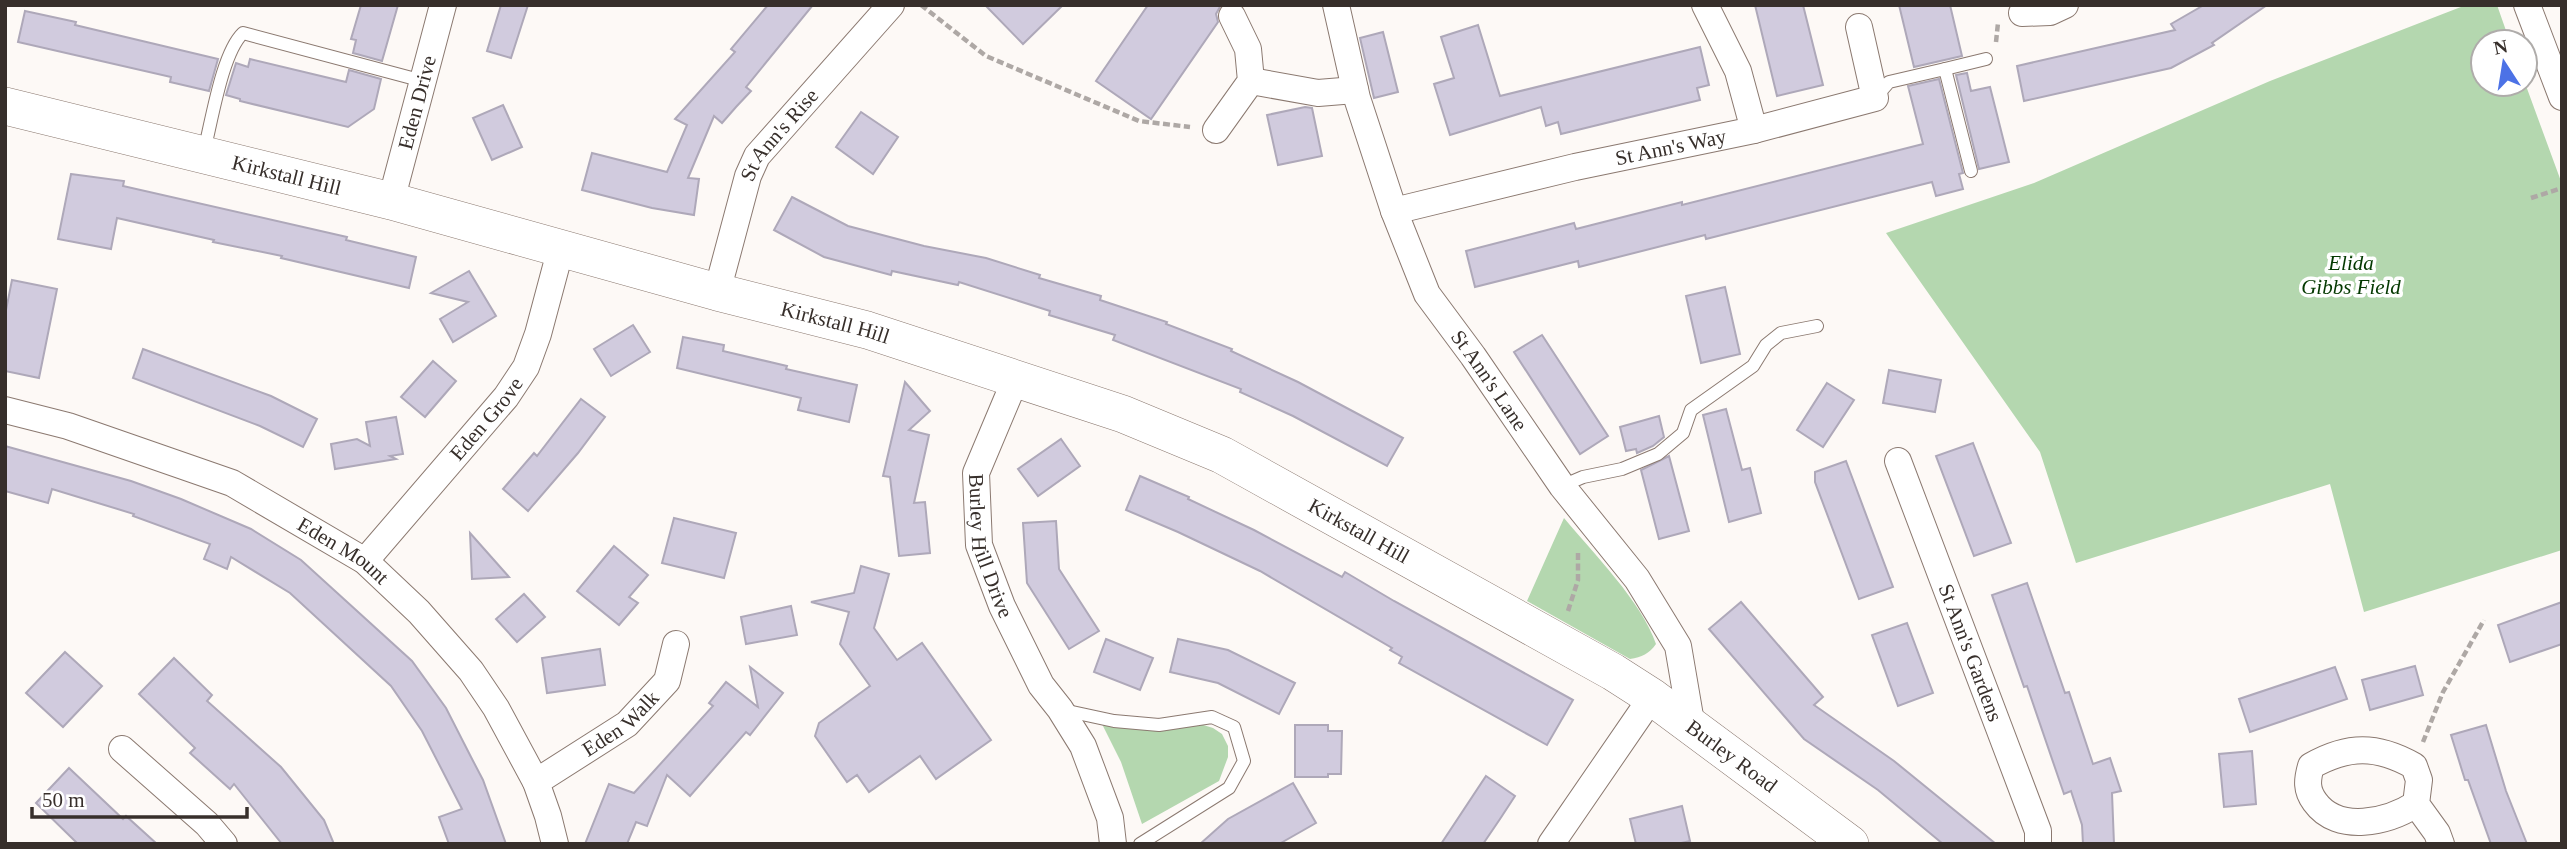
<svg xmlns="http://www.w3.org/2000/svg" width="2567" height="849" viewBox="0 0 2567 849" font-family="Georgia,serif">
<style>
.green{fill:#b4d7af}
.building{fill:#d1cbde;stroke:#aea8b9;stroke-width:2}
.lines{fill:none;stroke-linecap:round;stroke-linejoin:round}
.lane-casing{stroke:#8b7970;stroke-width:14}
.street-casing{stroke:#8b7970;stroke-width:28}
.secondary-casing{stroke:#8b7970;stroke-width:38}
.path{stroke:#aea8a5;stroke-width:4.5;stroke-dasharray:7 3.5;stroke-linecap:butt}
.lane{stroke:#fff;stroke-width:12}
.street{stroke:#fff;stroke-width:26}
.secondary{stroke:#fff;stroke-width:37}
.labels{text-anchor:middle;stroke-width:7;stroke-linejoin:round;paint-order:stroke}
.street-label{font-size:21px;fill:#372f2b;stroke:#fff}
.park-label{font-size:21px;font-style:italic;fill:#043901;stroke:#fff}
</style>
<rect width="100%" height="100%" fill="#fdf9f6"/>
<!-- green -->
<g class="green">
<polygon points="2466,5 2497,5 2510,42 2483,42 2483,84 2525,83 2562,184 2562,550 2364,612 2330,484 2076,563 2040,452 1886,233 2034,183 2270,81"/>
<path d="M1564,518c29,35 78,84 92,126 -7,10 -14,13 -26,15l-103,-58z"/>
<polygon points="1102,724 1200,724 1213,728 1222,734 1228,746 1228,757 1219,781 1142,824 1121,762"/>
</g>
<!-- building -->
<g class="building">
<polygon points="361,5 398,5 382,61 353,53 356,40 351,39"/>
<polygon points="501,5 528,5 511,58 487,51"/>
<polygon points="768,5 813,5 746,87 751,91 736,107 722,123 714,116 688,178 699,179 694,215 652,208 582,190 592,153 667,172 687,125 675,119 735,52 731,49"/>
<polygon points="985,5 1063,5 1023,44"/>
<polygon points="1148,5 1221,5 1216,14 1218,22 1151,119 1096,81"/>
<polygon points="1755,5 1803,5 1823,85 1777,96"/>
<polygon points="1899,5 1950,5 1962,56 1914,67"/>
<polygon points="2204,5 2267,5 2212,43 2214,45 2171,68 2024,101 2017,66 2175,30 2171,24"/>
<polygon points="25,11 76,22 75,25 218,59 209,91 170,82 171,77 18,42"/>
<polygon points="1478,25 1500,96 1700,47 1709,85 1697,88 1700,100 1561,134 1558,122 1546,126 1541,107 1450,135 1434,84 1454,78 1441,37"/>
<polygon points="1383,32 1398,92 1374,98 1360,38"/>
<polygon points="250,59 346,82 349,70 381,79 374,109 348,127 240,101 240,99 226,95 236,63 248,67"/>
<polygon points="1967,73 1971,91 1990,87 2009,162 1979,169 1956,75"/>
<polygon points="1939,79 1963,173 1959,174 1963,189 1936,196 1932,182 1706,239 1705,235 1579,267 1578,261 1475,287 1466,251 1574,223 1576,229 1682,202 1682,205 1923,144 1908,86"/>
<polygon points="503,105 522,147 492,160 473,118"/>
<polygon points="1305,107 1312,108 1322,156 1278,165 1267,115"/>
<polygon points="861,112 898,137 873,174 836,147"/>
<polygon points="71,174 124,181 123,186 347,237 346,240 416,257 409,288 281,258 282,256 213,242 214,240 117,218 111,249 58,239"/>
<polygon points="792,197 848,226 924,246 986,258 1040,275 1039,278 1101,296 1100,300 1167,322 1166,324 1232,349 1231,351 1298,382 1403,438 1387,466 1293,416 1240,392 1241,389 1113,340 1115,335 1049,315 1050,311 959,282 958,285 892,271 891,275 824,257 774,230"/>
<polygon points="469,271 496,316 453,342 440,319 468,302 431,293"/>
<polygon points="12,280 57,289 39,378 5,371 5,315"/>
<polygon points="1725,287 1740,354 1701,363 1686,296"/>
<polygon points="633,325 650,352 611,376 594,349"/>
<polygon points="1542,335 1608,436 1580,454 1514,352"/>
<polygon points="683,337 724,345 723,351 787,366 786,369 857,385 849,422 798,410 801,398 677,368"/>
<polygon points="143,349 271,396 317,419 303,447 260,426 133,378"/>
<polygon points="433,361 456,381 425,417 401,397"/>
<polygon points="1889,370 1941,380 1935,412 1883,403"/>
<polygon points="905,382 930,411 909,430 929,435 914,503 925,502 930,553 899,556 890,477 883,476"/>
<polygon points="1827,383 1854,400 1823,447 1797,430"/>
<polygon points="581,399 605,417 578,453 528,511 503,489 534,453 537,456"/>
<polygon points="1726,409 1742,470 1750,468 1761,513 1729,522 1703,415"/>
<polygon points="1659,416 1664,437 1653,446 1637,453 1636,449 1626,451 1620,427"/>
<polygon points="396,417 403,454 390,456 396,459 335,469 331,444 357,439 370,446 366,422"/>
<polygon points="1061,439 1080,466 1038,496 1018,469"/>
<polygon points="1973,443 2011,543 1974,556 1936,456"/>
<polygon points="5,446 131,481 181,499 251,529 301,560 412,661 446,708 471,757 483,780 506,844 449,844 439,817 462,809 422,731 391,686 290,593 231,557 227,569 204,559 210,544 133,516 134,514 52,489 48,503 5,491"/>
<polygon points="1669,456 1689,531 1659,539 1641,470"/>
<polygon points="1846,461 1893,587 1859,599 1815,482 1815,472"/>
<polygon points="1140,476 1189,497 1188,499 1254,530 1342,577 1345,572 1394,601 1573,700 1547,745 1399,663 1402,657 1390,650 1392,648 1260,571 1178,532 1126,510"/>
<polygon points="674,518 736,533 724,578 662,563"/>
<polygon points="1056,521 1059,569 1099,631 1069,649 1027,583 1023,523"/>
<polygon points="470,533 509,577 472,579"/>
<polygon points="614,546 648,575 629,597 638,603 619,625 577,591"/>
<polygon points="861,566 889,574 874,628 897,660 922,643 991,740 936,779 920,756 869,792 857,775 847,782 815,736 819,723 870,686 840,644 849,612 811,602 854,593"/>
<polygon points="2027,583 2065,693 2069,692 2093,764 2110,758 2121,791 2112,793 2114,844 2083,844 2082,825 2071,791 2064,794 2027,686 2024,687 1992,595"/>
<polygon points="524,594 545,617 517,642 496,619"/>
<polygon points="1741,602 1823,697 1814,705 1894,761 1996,844 1943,844 1878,790 1804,739 1709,629"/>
<polygon points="2562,602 2562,644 2510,662 2498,625"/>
<polygon points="791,606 797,635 746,644 741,617"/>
<polygon points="1907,623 1933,693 1898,706 1872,635"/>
<polygon points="1106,639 1153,658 1140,690 1094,672"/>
<polygon points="1178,639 1228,650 1295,683 1279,714 1218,683 1170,672"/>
<polygon points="600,649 605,685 547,693 542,658"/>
<polygon points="65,652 102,686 63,727 26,693"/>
<polygon points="174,658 212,695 207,701 281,767 324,820 334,844 282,844 234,784 230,789 190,753 195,748 139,694"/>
<polygon points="2415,666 2423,695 2370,710 2362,680"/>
<polygon points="750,667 783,693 750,735 746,732 690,796 667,775 647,826 636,822 627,844 585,844 609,784 634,793 713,706 709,703 726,682 758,707"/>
<polygon points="2335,667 2347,699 2250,732 2239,699"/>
<polygon points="1295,725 1328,725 1328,731 1342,731 1341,774 1328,774 1328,777 1295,777"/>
<polygon points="2486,725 2506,791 2527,844 2491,844 2468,780 2465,780 2451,735"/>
<polygon points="2252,751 2256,804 2224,807 2219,754"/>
<polygon points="69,768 123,819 126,816 157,844 78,844 36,803"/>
<polygon points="1486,776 1515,796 1500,819 1483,844 1441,844"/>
<polygon points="1293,783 1316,823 1279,844 1200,844 1228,819"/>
<polygon points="1682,806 1690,841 1677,844 1636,844 1630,819"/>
</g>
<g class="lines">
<!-- lane casing -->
<g class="lane-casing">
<g id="lane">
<polyline points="1945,69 1986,59"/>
<polyline points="1875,98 1889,82 1945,69 1971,171"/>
<path d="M204,151c8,-31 18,-98 39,-118l180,48"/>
<polyline points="1562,486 1583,477 1622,469 1658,454 1683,433 1691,410 1753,366 1766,345 1781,333 1817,326"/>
<polyline points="1063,710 1114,721 1159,725 1212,717 1234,727 1244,761 1229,788 1140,844"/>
</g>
</g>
<!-- street casing -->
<g class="street-casing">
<g id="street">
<path id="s1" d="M1336,5l21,93 37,113 33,83 46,62 89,130 75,93 41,67 14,82"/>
<polyline points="1705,5 1738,71 1754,130"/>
<polyline points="2527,5 2562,97"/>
<polyline points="2022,13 2050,12 2065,5"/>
<polyline points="1251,81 1318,93 1355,90"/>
<polyline points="1216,130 1251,81 1248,49 1232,16"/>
<path id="s2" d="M391,201l52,-196"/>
<path id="s3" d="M1394,211l181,-44 179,-37 121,-32 -16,-71"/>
<path id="s4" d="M717,292l31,-116 9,-20 134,-151"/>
<path id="s5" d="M1016,378l-40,95 3,72 23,61 39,79 19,24 23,37 27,72 3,26"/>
<path id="s6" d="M5,410l63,16 164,57 133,78 54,51 52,59 25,37 40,74 12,34 7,28"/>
<path id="s7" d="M1898,461l140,370v13"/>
<path id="s8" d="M365,561l141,-164 20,-30 12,-33 23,-86"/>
<polyline points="122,749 207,824 224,844"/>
<path id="s9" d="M536,782l91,-58 40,-43 9,-37"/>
<path d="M2416,804c-28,18 -78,30 -101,-2 -9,-12 -8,-22 -4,-36 37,-21 66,-21 103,0l5,14 -3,24 21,29 4,11"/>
<polyline points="1551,844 1652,697"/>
</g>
</g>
<!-- secondary casing -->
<g class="secondary-casing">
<g id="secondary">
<path id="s10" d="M5,106l386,95 326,91 150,38 256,84 99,41 391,217 39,25 198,147"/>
</g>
</g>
<!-- path -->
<g class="path">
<polyline points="921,5 986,56 1139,121 1190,127"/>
<polyline points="1996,42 1998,23"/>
<polyline points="2531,198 2562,188"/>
<polyline points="1568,611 1578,580 1578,551"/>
<polyline points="2423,742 2443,692 2484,620"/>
</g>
<!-- lane -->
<use href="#lane" class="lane"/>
<!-- street -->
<use href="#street" class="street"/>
<!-- secondary -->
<use href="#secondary" class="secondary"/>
</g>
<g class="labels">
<!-- street labels -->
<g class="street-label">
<text dy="7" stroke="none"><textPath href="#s2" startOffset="102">Eden Drive</textPath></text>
<text dy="7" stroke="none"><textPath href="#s4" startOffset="172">St Ann's Rise</textPath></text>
<text dy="7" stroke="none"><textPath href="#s3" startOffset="284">St Ann's Way</textPath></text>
<text dy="7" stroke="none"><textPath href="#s10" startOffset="290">Kirkstall Hill</textPath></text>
<text dy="7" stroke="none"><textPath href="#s10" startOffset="858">Kirkstall Hill</textPath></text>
<text dy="7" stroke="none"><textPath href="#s1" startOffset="410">St Ann's Lane</textPath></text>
<text dy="7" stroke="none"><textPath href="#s8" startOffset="187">Eden Grove</textPath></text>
<text dy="7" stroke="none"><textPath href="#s10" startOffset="1424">Kirkstall Hill</textPath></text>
<text dy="7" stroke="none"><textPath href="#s5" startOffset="178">Burley Hill Drive</textPath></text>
<text dy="7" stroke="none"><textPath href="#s6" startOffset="369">Eden Mount</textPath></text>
<text dy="7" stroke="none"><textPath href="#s7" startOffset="205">St Ann's Gardens</textPath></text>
<text dy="7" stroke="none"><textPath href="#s9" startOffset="103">Eden Walk</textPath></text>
<text dy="7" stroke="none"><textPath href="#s10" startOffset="1860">Burley Road</textPath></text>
</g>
<!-- park labels -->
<g class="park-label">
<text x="2351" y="270">Elida<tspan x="2351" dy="24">Gibbs Field</tspan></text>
</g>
</g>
<!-- border -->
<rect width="2567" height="849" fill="none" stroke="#372f2b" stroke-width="14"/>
<!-- north arrow -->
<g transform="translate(2504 63) rotate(348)"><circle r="33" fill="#ffffff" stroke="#afacaa" stroke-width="2"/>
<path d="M0-5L12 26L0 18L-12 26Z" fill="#4c72e6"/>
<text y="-10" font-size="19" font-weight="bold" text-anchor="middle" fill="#372f2b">N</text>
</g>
<!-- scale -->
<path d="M32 807v10h215v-10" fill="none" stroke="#372f2b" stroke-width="3.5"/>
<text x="42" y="807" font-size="21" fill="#372f2b" stroke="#ffffff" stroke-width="5" paint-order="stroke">50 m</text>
</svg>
